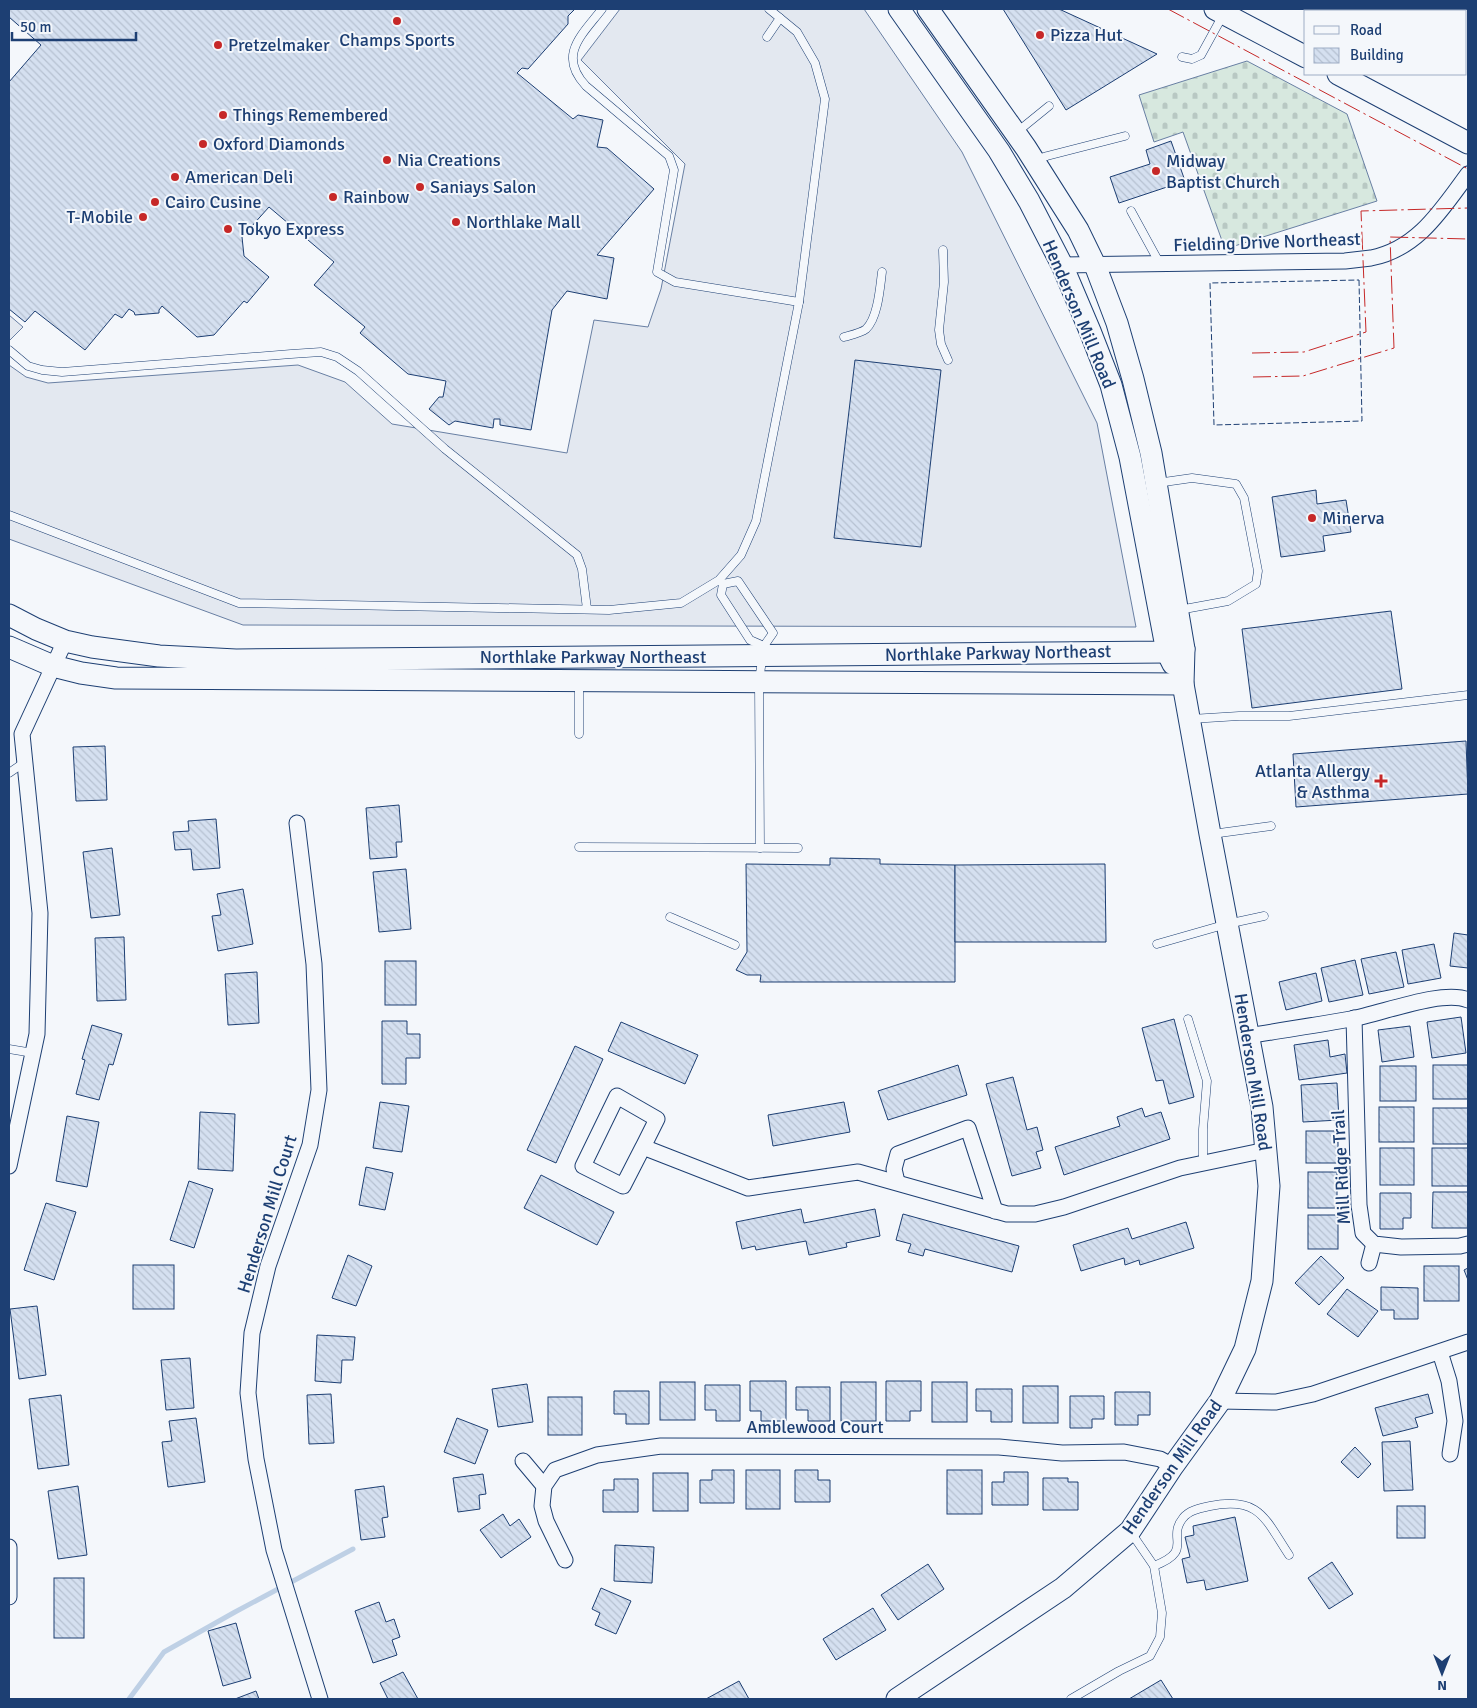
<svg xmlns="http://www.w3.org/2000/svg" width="1477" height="1708" viewBox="0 0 1477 1708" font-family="Signika,sans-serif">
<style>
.cemetery{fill:url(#cemetery-stones);stroke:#687fa3}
.parking{fill:#e3e8f0;stroke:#687fa3}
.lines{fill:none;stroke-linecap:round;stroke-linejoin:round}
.stream{stroke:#bed0e5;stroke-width:5}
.building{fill:url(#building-back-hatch);stroke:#1d3f73}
.lane-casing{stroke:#1d3f73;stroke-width:9}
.street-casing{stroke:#1d3f73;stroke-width:17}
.secondary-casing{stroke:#1d3f73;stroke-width:23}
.lane{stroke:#f4f7fb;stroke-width:8}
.street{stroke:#f4f7fb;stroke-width:15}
.secondary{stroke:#f4f7fb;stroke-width:21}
.fence{stroke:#1d3f73;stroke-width:1;stroke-dasharray:6 2.5;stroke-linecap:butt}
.power{stroke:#c62828;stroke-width:1;stroke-dasharray:18 4 2.5 4;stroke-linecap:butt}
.poi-dot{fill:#c62828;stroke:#f4f7fb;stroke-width:2}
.labels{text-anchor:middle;stroke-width:4;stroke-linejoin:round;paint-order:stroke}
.poi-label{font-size:18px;fill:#1d3f73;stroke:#f4f7fb;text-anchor:start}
.street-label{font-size:18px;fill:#1d3f73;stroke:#f4f7fb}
</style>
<defs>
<pattern id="cemetery-stones" width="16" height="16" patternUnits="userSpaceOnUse" patternTransform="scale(1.25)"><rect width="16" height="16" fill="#d7e8df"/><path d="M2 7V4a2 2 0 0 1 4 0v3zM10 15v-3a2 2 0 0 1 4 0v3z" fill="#b8c8c3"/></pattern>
<pattern id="building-back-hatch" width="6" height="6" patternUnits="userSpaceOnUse" patternTransform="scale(1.25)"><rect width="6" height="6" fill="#d5e0f0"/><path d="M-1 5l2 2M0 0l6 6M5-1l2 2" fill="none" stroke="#b6c1d1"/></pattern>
</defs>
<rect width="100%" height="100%" fill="#f4f7fb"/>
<!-- cemetery -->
<polygon class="cemetery" points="1247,61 1347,114 1377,201 1225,249 1183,132 1154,142 1139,95"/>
<!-- parking -->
<g class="parking">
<polygon points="620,9 864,9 962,152 1097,423 1136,627 243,625 9,539 9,365 26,377 48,383 298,365 345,382 392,424 567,453 594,320 648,327 661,289 685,164 581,60"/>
<polygon points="9,315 23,327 9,341"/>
</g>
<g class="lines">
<!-- stream -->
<polyline class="stream" points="129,1699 164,1652 235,1612 353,1549"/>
</g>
<!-- building -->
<g class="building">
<polygon points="9,9 575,9 568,16 568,24 528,69 522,68 517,73 573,119 578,115 603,120 597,147 607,148 654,189 597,255 614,258 607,299 567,291 552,310 531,430 500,425 500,419 494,419 493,428 455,421 449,425 429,409 439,397 443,397 446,381 408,374 360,333 365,327 314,285 334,262 269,207 242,237 244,256 269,277 247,303 244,301 214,335 197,337 162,306 159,310 159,313 135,315 134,312 129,309 122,318 115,314 85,350 35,311 25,322 9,309 9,82 41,45 9,17"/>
<polygon points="1003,9 1059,9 1157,54 1066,110"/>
<polygon points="1416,9 1443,9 1449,11 1415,11"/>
<polygon points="1171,141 1185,181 1119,203 1110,177 1150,164 1146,150"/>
<polygon points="855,360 941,370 921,547 834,538"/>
<polygon points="1316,490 1317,504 1346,500 1351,532 1323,536 1325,551 1281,557 1272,497"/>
<polygon points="1391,611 1402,689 1252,708 1242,629"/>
<polygon points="1466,741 1468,794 1296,807 1293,754"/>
<polygon points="105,746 107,800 76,801 73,747"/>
<polygon points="399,805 402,842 396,842 397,857 370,859 366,808"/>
<polygon points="216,819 220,868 193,870 191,849 175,850 173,832 189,831 188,821"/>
<polygon points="112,848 120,915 91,918 83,852"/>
<polygon points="830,858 880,859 880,864 955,865 955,982 760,982 761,975 747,975 736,970 747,952 746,864 830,865"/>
<polygon points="1105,864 1106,942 955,942 955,865"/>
<polygon points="406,869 411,929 379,932 373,872"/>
<polygon points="243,889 253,944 218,951 212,916 221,915 217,894"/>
<polygon points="1454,933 1468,935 1468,968 1450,966"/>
<polygon points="124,937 126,1000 97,1001 95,938"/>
<polygon points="1434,944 1441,978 1408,984 1402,950"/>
<polygon points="1396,952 1404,987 1369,994 1361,959"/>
<polygon points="1355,960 1363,995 1329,1002 1321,968"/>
<rect x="385" y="961" width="31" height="44"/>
<polygon points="257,972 259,1023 228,1025 225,974"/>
<polygon points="1316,973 1322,1001 1286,1010 1279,982"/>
<polygon points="1461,1017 1466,1053 1432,1058 1427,1022"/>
<polygon points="1174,1019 1194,1097 1169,1104 1163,1080 1156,1081 1142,1028"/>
<polygon points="382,1021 407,1021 407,1034 420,1034 420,1058 406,1058 406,1084 382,1084"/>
<polygon points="621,1022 698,1055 685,1084 608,1051"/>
<polygon points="92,1025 122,1034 113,1065 109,1064 99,1100 76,1094 85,1060 82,1059"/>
<polygon points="1410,1026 1414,1057 1382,1062 1378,1030"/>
<polygon points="1328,1040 1330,1057 1345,1054 1347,1073 1299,1080 1294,1045"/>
<polygon points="575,1046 603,1059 556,1163 527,1150"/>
<polygon points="958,1065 967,1095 888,1120 878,1091"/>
<rect x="1433" y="1065" width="35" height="34"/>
<rect x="1380" y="1066" width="36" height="35"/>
<polygon points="1013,1077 1027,1130 1037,1127 1043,1150 1036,1152 1041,1168 1012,1176 986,1084"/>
<polygon points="1337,1083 1339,1120 1303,1122 1301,1085"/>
<polygon points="380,1102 409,1106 402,1152 373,1148"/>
<polygon points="844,1102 850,1132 773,1146 768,1115"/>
<rect x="1379" y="1107" width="35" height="35"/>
<polygon points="1142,1108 1145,1117 1161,1112 1170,1139 1064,1175 1055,1147 1120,1126 1117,1117"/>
<rect x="1433" y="1108" width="35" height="36"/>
<polygon points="200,1112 235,1114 233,1171 198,1169"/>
<polygon points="67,1116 99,1122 87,1187 56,1181"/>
<rect x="1306" y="1131" width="32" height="32"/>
<rect x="1380" y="1148" width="34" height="37"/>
<rect x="1432" y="1148" width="36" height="38"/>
<polygon points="366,1167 393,1173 385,1210 359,1205"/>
<rect x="1308" y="1172" width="29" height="36"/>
<polygon points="541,1175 614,1212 597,1245 524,1208"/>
<polygon points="189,1181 213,1189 194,1248 170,1240"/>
<polygon points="1433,1192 1468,1192 1468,1228 1432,1228"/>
<polygon points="1380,1193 1411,1193 1411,1218 1403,1218 1403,1229 1380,1229"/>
<polygon points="46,1203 76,1212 54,1280 24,1270"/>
<polygon points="801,1209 804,1223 875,1209 880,1236 846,1243 847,1247 809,1255 806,1241 756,1250 755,1246 742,1249 736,1222"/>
<polygon points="903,1214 1019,1246 1012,1272 925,1249 923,1256 908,1252 911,1244 896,1240"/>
<rect x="1308" y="1215" width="30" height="34"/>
<polygon points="1186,1222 1194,1248 1140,1265 1139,1260 1125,1265 1124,1258 1081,1271 1073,1245 1128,1228 1132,1239"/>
<polygon points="348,1255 372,1266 356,1306 332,1298"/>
<polygon points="1321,1256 1344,1278 1319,1305 1295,1283"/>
<rect x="133" y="1265" width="41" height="44"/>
<rect x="1424" y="1266" width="35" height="35"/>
<polygon points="1468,1268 1468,1280 1464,1270"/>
<polygon points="1381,1287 1418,1288 1418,1319 1394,1319 1394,1310 1381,1310"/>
<polygon points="1347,1289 1378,1311 1358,1337 1327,1314"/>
<polygon points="37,1306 46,1375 19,1379 10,1309"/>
<polygon points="317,1335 355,1337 353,1360 342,1360 341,1383 315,1381"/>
<polygon points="190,1358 194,1408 166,1410 161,1360"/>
<polygon points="750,1381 786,1381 786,1421 761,1421 761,1411 750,1411"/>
<polygon points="886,1381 921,1381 921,1411 910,1411 910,1421 886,1421"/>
<rect x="660" y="1382" width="35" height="38"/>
<rect x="841" y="1382" width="35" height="39"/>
<rect x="932" y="1382" width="35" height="40"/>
<polygon points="527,1384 533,1422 498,1427 492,1389"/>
<polygon points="705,1385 740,1385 740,1421 716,1421 716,1410 705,1410"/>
<rect x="1023" y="1386" width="35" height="37"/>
<polygon points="796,1387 830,1387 830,1421 808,1421 808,1410 796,1410"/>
<polygon points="976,1389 1012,1389 1012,1422 991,1422 991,1411 976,1411"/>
<polygon points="614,1391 649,1391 649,1424 626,1424 626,1414 614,1414"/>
<polygon points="1115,1392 1150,1392 1150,1415 1138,1415 1138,1425 1115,1425"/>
<polygon points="331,1394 334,1443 309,1444 307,1395"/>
<polygon points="1428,1394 1433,1413 1415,1418 1418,1427 1383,1436 1375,1408"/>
<polygon points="61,1395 69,1465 38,1469 29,1399"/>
<polygon points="1070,1396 1104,1396 1104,1419 1092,1419 1092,1428 1070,1428"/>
<rect x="548" y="1397" width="34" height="38"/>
<polygon points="196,1418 205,1482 168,1487 162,1442 172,1441 169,1421"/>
<polygon points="457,1418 488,1430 475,1464 444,1452"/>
<polygon points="1410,1441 1413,1490 1384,1491 1382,1442"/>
<polygon points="1355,1447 1371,1464 1358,1478 1341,1462"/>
<polygon points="712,1470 734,1470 734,1503 700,1503 700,1480 712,1480"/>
<rect x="746" y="1470" width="34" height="39"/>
<polygon points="795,1470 818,1470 818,1480 830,1480 830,1502 795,1502"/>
<rect x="947" y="1470" width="35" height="44"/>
<polygon points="1004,1472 1028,1472 1028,1505 992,1505 992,1482 1004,1482"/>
<rect x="653" y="1473" width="35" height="38"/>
<polygon points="483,1474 486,1494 479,1495 480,1509 458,1512 453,1478"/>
<polygon points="1043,1478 1068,1478 1068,1482 1078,1482 1078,1510 1043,1510"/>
<polygon points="614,1479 638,1479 638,1512 603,1512 603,1490 614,1490"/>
<polygon points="78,1486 87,1555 58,1559 48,1491"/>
<polygon points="384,1486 388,1517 382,1518 385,1537 361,1540 355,1490"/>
<rect x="1397" y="1506" width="28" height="32"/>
<polygon points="503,1514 510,1526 519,1519 531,1537 501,1558 480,1530"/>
<polygon points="1235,1517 1248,1581 1206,1590 1204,1580 1187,1583 1182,1559 1190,1557 1185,1537 1194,1535 1193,1526"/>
<polygon points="615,1545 654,1547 652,1583 614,1581"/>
<polygon points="1332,1562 1353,1594 1329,1609 1308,1578"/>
<polygon points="928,1564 944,1589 898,1620 881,1595"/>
<rect x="54" y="1578" width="30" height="60"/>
<polygon points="601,1588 631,1601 616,1634 595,1625 600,1613 592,1609"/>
<polygon points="379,1602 386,1622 394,1619 400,1637 392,1640 397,1655 373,1663 355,1611"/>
<polygon points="873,1608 886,1630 836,1660 823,1639"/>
<polygon points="236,1623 251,1678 223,1686 208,1631"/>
<polygon points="403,1672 418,1699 388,1699 380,1683"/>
<polygon points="1161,1680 1173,1699 1129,1699"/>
<polygon points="739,1681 749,1699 706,1699"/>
<polygon points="256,1691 259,1699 235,1699"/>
</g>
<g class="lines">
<!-- lane casing -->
<g class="lane-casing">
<g id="lane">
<path d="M602,9c-20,26 -45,46 -16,77l83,70 5,14 -17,102 18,10 124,20"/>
<polyline points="767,37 780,18"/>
<polyline points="1182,57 1192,59 1201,55 1223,15"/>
<polyline points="1017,132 1049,106"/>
<polyline points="1035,160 1047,156 1125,136"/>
<polyline points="1131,211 1160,264"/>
<polyline points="943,250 944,282 939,330 941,344 948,360"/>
<path d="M844,337c7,-2 17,-4 22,-8 12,-11 14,-42 16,-57"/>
<polyline points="9,350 28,366 42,370 62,372 291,354 321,352 337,357 358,371 445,449 577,555 582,569 587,609"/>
<polyline points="1157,483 1192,478 1236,484 1244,498 1258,571 1256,584 1228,601 1179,610"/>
<polyline points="9,515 239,603 609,610 681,603 719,580 741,555 756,521 799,302 825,99 815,63 797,32 769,9"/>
<polyline points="721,582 723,584 721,595 750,640 764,646"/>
<polyline points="723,584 738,581 773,633 764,646 759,681 760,848"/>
<polyline points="1191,719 1239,716 1289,716 1468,695"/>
<polyline points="579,734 579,681"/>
<polyline points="9,773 25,762"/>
<polyline points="1212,834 1271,826"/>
<polyline points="579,847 798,848"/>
<polyline points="670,917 735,945"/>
<polyline points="1157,944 1227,924 1264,916"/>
<polyline points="1188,1019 1207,1081 1203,1129 1203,1163"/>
<polyline points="9,1049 33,1053"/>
<path d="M1154,1566c41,-16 12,-27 29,-48 6,-8 18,-10 27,-12 50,-10 55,13 79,49"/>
<polyline points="1071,1699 1119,1671 1150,1656 1160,1637 1162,1613 1154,1566 1130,1531"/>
</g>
</g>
<!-- street casing -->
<g class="street-casing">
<g id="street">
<path d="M1062,265l283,-4c8,-1 18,-2 26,-3 47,-9 71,-49 97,-84"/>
<polyline points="297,823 314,964 319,1090 310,1145 268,1266 252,1333 248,1393 256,1459 274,1550 320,1699"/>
<polyline points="1354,1018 1359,1205 1363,1233 1374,1244 1401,1247 1460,1246 1468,1244"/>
<path d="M1248,1036c35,-6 69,-11 103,-17 30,-5 91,-30 117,-19"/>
<polyline points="643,1147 657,1119 617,1096 583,1166 623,1186 643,1147 748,1188 858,1172 1007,1214 1035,1214 1064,1207 1180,1168 1266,1150"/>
<polyline points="9,1166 37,1034 40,913 22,734 65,641"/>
<polyline points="897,1182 894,1169 898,1154 968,1128 995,1211"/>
<polyline points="1369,1263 1374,1244"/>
<polyline points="1440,1352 1449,1381 1455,1421 1450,1454"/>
<polyline points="1220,1401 1276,1402 1313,1394 1468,1342"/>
<polyline points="523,1461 544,1486"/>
<polyline points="9,1547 9,1597"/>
<polyline points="565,1560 546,1521 542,1506 544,1486 555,1470 597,1455 661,1446 999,1447 1062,1453 1124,1452 1160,1459 1173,1466"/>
</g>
</g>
<!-- secondary casing -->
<g class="secondary-casing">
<g id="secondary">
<polyline points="899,9 999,151 1029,201 1062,265 1090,331 1111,385 1130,457 1167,652 1173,664"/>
<polyline points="1215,9 1306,57"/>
<polyline points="1338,74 1468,143"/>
<polyline points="9,615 36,629 65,641 92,647 159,656 236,660 1167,652 1184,649"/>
<path d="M9,647l44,19 28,7 35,5c356,0 711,6 1067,6"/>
<polyline points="897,1699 1063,1588 1130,1531 1173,1466 1220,1401 1245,1349 1262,1281 1269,1186 1262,1107 1210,834 1183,684 1184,649 1151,453 1133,379 1117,323 1095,265 1078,230 1026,148 928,9"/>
</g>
</g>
<!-- lane -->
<use href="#lane" class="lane"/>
<!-- street -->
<use href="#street" class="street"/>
<!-- secondary -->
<use href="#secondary" class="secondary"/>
<!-- fence -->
<polygon class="fence" points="1359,280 1362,421 1214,425 1210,283"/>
<!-- power -->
<g class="power">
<polyline points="1168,9 1468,169"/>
<polyline points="1252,353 1304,352 1366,332 1361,211 1468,208"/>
<polyline points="1253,377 1303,376 1394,348 1390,237 1468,239"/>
</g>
</g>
<!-- markers -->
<g class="poi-dot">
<circle cx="397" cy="21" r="5"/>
<circle cx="1040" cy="35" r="5"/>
<circle cx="218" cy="45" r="5"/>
<circle cx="223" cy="115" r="5"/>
<circle cx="203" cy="144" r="5"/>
<circle cx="387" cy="160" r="5"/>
<circle cx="1156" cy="171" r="5"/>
<circle cx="175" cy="177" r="5"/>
<circle cx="420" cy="187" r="5"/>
<circle cx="333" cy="197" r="5"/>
<circle cx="155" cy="202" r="5"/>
<circle cx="143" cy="217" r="5"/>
<circle cx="456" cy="222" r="5"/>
<circle cx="228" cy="229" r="5"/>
<circle cx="1312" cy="518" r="5"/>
<path d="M1378.5 773.5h5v5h5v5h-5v5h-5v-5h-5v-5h5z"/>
</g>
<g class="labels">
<!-- poi labels -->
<g class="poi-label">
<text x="1050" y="41">Pizza Hut</text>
<text x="397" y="46" text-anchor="middle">Champs Sports</text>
<text x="228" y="51">Pretzelmaker</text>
<text x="233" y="121">Things Remembered</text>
<text x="213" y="150">Oxford Diamonds</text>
<text x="397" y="166">Nia Creations</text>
<text x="1166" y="167">Midway<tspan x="1166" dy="21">Baptist Church</tspan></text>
<text x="185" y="183">American Deli</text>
<text x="430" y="193">Saniays Salon</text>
<text x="343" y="203">Rainbow</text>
<text x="165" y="208">Cairo Cusine</text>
<text x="133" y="223" text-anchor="end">T-Mobile</text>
<text x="466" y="228">Northlake Mall</text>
<text x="238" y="235">Tokyo Express</text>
<text x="1322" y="524">Minerva</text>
<text x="1370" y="777" text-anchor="end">Atlanta Allergy<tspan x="1370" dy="21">&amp; Asthma</tspan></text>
</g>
<!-- street labels -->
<g class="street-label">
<text transform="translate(1267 242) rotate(-2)" y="6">Fielding Drive Northeast</text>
<text transform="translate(1079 314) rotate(67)" y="6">Henderson Mill Road</text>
<text transform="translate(998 653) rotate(-1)" y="6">Northlake Parkway Northeast</text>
<text x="593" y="663">Northlake Parkway Northeast</text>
<text transform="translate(1253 1072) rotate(81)" y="6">Henderson Mill Road</text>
<text transform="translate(1341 1167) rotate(-93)" y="6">Mill Ridge Trail</text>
<text transform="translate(267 1214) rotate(-73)" y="6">Henderson Mill Court</text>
<text x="815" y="1433">Amblewood Court</text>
<text transform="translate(1172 1467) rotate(-55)" y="6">Henderson Mill Road</text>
</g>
</g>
<!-- border -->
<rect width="1477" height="1708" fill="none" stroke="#1d3f73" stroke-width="20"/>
<!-- legend -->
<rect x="1304" y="10" width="162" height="65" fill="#f4f7fb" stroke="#9eadc5"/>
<rect x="1314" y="26" width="25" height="8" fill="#f4f7fb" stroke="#9eadc5"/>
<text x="1350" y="35" font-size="15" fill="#1d3f73">Road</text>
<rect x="1314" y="48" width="25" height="15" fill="url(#building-back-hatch)" stroke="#9eadc5"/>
<text x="1350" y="60" font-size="15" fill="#1d3f73">Building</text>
<!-- north arrow -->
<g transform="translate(1442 1673) rotate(180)" stroke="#f4f7fb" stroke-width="4" paint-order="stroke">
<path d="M0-4L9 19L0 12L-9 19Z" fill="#1d3f73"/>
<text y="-8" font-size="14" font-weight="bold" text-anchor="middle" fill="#1d3f73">N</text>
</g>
<!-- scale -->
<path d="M12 32v8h124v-8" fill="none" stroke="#1d3f73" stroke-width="2.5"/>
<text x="20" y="32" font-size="15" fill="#1d3f73" stroke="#f4f7fb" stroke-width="4" paint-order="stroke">50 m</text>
</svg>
